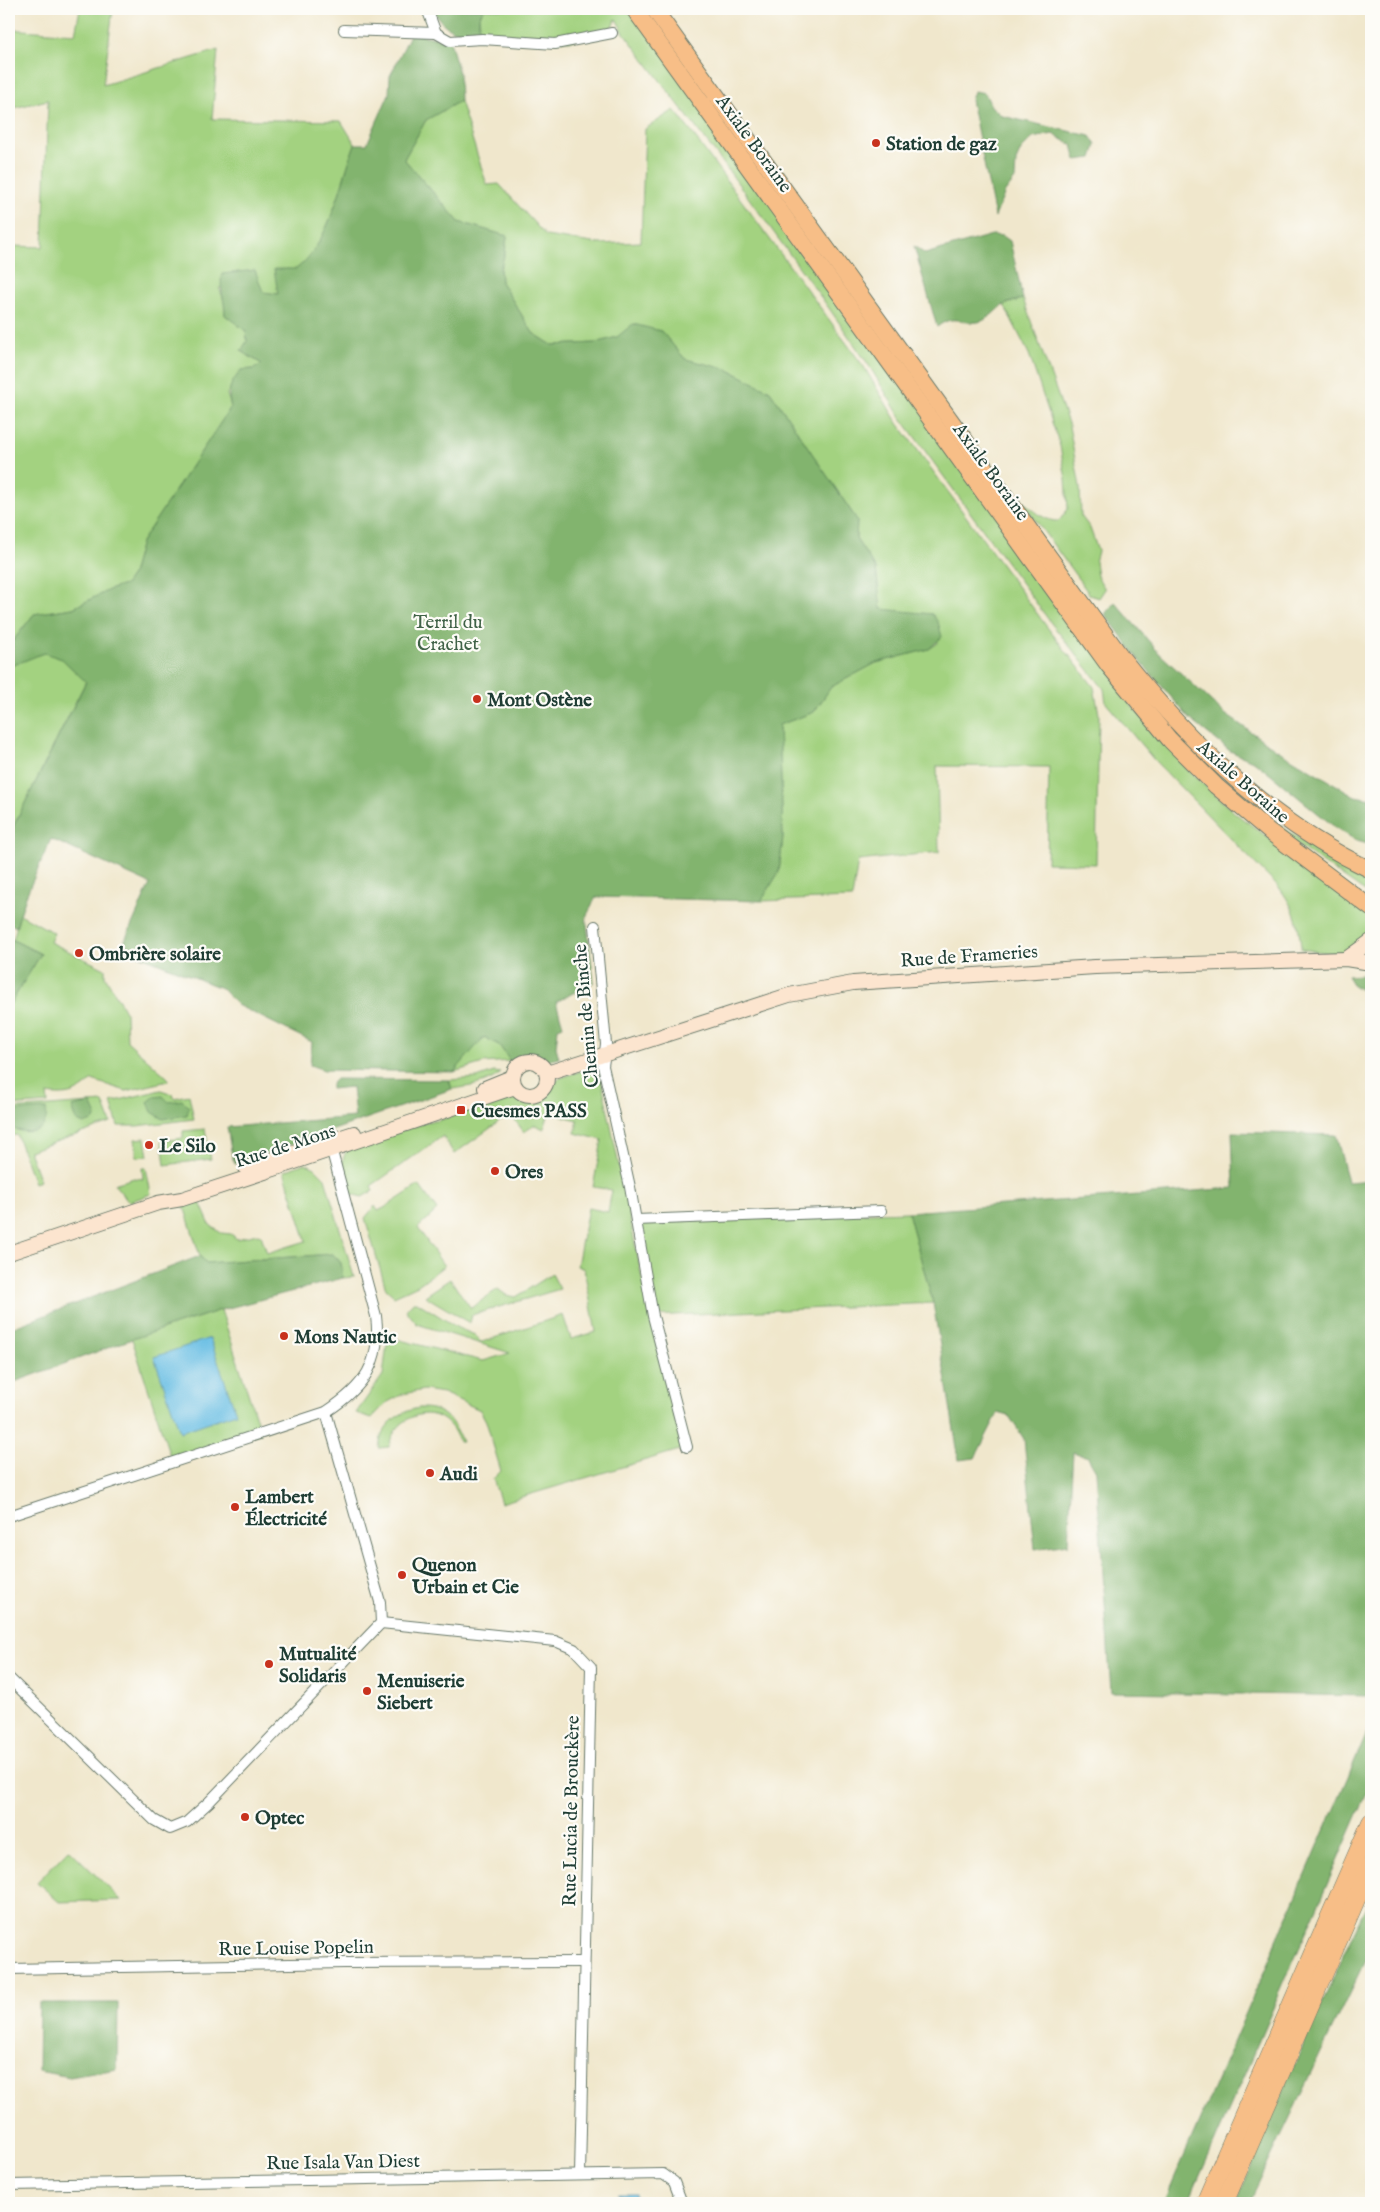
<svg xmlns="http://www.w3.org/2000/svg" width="1380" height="2212" viewBox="0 0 1380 2212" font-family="'IM FELL English',serif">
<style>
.green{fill:#a3d280;stroke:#61885a}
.forest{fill:#82b46e;stroke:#507851}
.water{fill:#67bee4;stroke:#437e8c}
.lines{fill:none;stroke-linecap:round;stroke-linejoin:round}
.minor-casing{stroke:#687869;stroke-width:12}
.secondary-casing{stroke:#687869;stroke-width:16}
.trunk-casing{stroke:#687869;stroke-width:18}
.motorway-casing{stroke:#687869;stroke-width:19}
.minor{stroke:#fff;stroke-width:10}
.secondary{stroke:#fce5cf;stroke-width:14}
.trunk{stroke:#f7be87;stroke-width:16}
.motorway{stroke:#f7be87;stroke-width:18}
.poi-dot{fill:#c8321e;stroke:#fdfcf7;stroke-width:2}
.labels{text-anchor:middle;stroke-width:4.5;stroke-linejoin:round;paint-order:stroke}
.street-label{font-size:19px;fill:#1f3d34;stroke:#fdfcf7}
.poi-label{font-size:19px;font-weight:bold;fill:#1f3d34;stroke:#fdfcf7;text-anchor:start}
.park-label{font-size:19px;fill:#406247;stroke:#fdfcf7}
</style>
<rect width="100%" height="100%" fill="#fdfcf7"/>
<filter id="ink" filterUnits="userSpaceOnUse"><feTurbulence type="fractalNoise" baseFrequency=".02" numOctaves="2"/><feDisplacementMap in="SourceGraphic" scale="10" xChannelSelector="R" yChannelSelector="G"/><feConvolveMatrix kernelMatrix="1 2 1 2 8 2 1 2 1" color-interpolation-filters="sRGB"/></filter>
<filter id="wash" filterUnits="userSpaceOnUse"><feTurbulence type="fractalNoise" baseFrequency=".0096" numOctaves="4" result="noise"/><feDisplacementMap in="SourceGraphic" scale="20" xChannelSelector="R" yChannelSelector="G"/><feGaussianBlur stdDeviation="1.12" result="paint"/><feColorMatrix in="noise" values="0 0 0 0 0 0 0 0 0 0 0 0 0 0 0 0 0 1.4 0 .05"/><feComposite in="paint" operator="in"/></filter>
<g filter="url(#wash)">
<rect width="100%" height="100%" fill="#f0e7cc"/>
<!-- green -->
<g class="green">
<path d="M80,9h33l-10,76 115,-35 -6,69 129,2 14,23c-14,38 -25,100 -59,126l-10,-1 -7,25 -60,-6 6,14v13l21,16 4,26 12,7 -8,5 -13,1 -14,24 4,13 -90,135 -9,33 -7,10 -14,4 -38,19 -39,6 -25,32v-389l2,-11 32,1 5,-147 -39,9v-80l66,5z"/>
<path d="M484,9h150l475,657 13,29 67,76 46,42 129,96 7,18c-14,35 -40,26 -70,22 -2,-25 -5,-38 -20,-59l-126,-129 -49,-58 -2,-14 -53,-66 -150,-205 -33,-54 -42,-60 -100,-137 -102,-134 -8,-14 -5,9 -40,13 -105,-6 7,-2 7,-8 -1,-8z"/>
<polygon points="460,101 487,185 499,184 546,236 599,244 641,242 645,129 674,110 680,117 864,367 897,422 1047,627 1094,687 1099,714 1096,864 1047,863 1049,767 937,766 939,852 858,861 852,898 761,901 779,872 783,837 779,725 814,712 831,687 876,663 929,649 938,643 932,614 881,610 876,569 856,539 857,520 770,391 727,369 685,359 661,331 617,337 596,343 552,345 533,333 501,282 500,269 505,253 507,236 459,222 404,159 426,120"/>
<path d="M1023,299l46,127 11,61 1,29 9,12 8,23 -3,11 2,14 8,13 -6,9 -9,-3 -70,-96c12,9 24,23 39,22l9,-12 -2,-30 -6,-33 -31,-92 -25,-49z"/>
<polygon points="44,652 62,659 86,681 9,835 9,667"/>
<path d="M1204,766c52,41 105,86 167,113v17l-74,-51z"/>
<path d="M20,914l34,19 -4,9 55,27v7l21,37 1,28 41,37v3l-42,10 -34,-11c-15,14 -25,17 -45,14l1,9 -39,3v-100l32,-52 -28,-14z"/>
<polygon points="483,1037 499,1045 510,1061 483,1063 454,1072"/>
<path d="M593,1067l6,1 51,249 33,132 -182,54 -8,-24 8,-8 -15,-50 -6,-11 -37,-17 -19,-3 -21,4 -17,9 -14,15 -16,-5 27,-38 5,-38 95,24 27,-8 -93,-29 -11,-14 7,-8h4l41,26 17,7 4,6 3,1 81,-27 8,24 25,-7 -12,-63 -7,-3 11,-58 20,4 4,-22 -19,-3 9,-47 -27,-7 3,-13 -29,-7 -5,16 -9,-4 -11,7 -14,-18 -56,40 -11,-18 -72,50 2,5 -11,6 -11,-3c-7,-15 -13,-29 -4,-44l83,-29h8l67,-25 22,5 9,-1 24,-22z"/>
<path d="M494,1072l7,1c-13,11 -33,14 -49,16l-3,-9 28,-2z"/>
<polygon points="161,1090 173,1094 174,1098 189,1095 194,1119 137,1126 118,1126 111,1102"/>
<polygon points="103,1102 111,1123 29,1151 40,1181 34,1183 17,1135 9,1136 9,1109"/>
<polygon points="205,1129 211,1159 165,1165 162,1141 183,1138 183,1131"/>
<polygon points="145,1138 148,1156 137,1157 135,1139"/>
<polygon points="305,1163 315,1168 325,1178 354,1277 343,1278 341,1263 333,1254 206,1263 200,1256 183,1203 198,1198 210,1225 221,1233 231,1234 237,1239 257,1234 261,1235 267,1253 306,1241 284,1171"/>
<polygon points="142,1168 146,1168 151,1194 129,1202 114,1184 134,1178 143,1179"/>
<polygon points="419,1185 437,1210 418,1228 444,1266 418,1285 394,1296 386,1289 365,1218 375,1206 378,1211 384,1208"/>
<polygon points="908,1212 933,1303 653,1316 636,1220"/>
<polygon points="552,1274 560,1289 472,1315 470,1323 425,1296 450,1279 471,1308 498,1289 506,1295 516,1297"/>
<polygon points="221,1310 261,1433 172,1462 132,1339"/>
<path d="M419,1408c24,-1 35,13 43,34h-3c-3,-8 -7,-16 -15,-22 -22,-16 -52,3 -55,27l-10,1c2,-23 19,-36 40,-40z"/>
<polygon points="69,1849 121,1900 59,1902 37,1882"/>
</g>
<!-- forest -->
<g class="forest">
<path d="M433,9h51l-5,8v12l-13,6c-16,-4 -26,-11 -33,-26z"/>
<path d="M411,33l39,8 9,32 1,28 -34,19 -22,39 55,63 48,14 -2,17 -5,16 1,13 32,51 19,12 44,-2 21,-6 16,-13 28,7 24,28 42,10 43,22 87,129 -1,19 20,30 5,40 51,5 6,8 4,15 -13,12 -53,14 -45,24 -17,25 -35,13 4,112 -4,35 -18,29 -165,-4 -10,20 8,65 -38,20 7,24 -5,2 -2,19 3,11 -13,3 -18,-7 -18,7 -11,-16 -15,-8 -30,35 -130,-2 -14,-5 2,-23 -75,-37 -16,-17 -97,-39 1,-9 25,-56 -99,-45 -25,57 -10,31 -7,-4v-88l77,-153 -24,-23 -18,-6 -35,14v-21l25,-32 39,-6 38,-19 14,-4 7,-10 9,-33 90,-135c-5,-18 0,-23 10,-37l13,-1 8,-5 -21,-13 6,-10 -1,-10 -21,-16c0,-16 -6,-25 -3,-41l33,-4 8,22 15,2 -4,-25h22c34,-25 45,-87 59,-125h12l22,-50 1,-18z"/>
<polygon points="974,91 985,93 991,106 1002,116 1090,136 1096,145 1092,158 1076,160 1072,145 1053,134 1033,138 1021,150 1016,161 1015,179 1005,192 995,217 971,100"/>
<path d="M992,235l11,1 7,5 13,58c-6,1 -13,3 -19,6 -9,5 -15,15 -26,17 -18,2 -23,-9 -41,5l-23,-81 11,8z"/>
<polygon points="1115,602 1160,654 1225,714 1277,750 1355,796 1371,799 1371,845 1357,841 1336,828 1255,762 1230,751 1190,719 1140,661 1105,614"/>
<polygon points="9,938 41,954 9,1006"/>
<polygon points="1361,975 1371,981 1371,997 1352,984 1347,976"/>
<polygon points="336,1079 449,1080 452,1089 235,1164 232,1156 227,1127 355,1117 352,1087 331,1089 331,1084"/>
<polygon points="163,1096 169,1102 182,1100 189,1107 187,1115 163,1119 152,1112 148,1102 154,1097"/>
<polygon points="91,1103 96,1114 94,1120 84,1124 77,1121 72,1107"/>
<path d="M46,1109c4,26 -20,26 -37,18v-16z"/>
<polygon points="1232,1132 1336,1135 1348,1182 1371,1180 1371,1696 1111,1692 1096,1471 1088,1457 1073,1452 1068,1544 1035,1549 1024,1439 1009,1416 998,1413 975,1458 959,1460 933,1303 908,1212 1234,1188"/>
<polygon points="333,1254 341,1263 343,1278 221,1310 132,1339 9,1384 9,1329 200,1256 206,1263"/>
<polygon points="1371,1723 1371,1784 1188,2203 1164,2203"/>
<polygon points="1371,1895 1371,1948 1249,2203 1236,2203 1291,2072"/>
<polygon points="39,2003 118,2003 117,2069 70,2077 38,2071"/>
</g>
<!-- water -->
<g class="water">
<polygon points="210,1338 236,1413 180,1432 154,1357"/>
<rect x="619" y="2193" width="17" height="10"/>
</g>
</g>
<g filter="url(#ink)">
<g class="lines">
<!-- minor casing -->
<g class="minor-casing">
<g id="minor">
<polyline points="427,9 436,33"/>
<polyline points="344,30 436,33 450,41 482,39 555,44 612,33"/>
<polyline points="595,926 606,1044 603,1066 630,1187 653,1316 687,1447"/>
<polyline points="636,1220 881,1211"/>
<path d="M9,1516l317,-104c38,-25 56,-49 50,-96l-46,-172"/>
<polyline points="381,1623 555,1641 574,1649 591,1667 580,2175"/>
<polyline points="9,1678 154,1820 170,1829 187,1822 209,1802 381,1623 380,1602 326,1412"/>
<polyline points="9,1969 345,1963 584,1962"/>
<polyline points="9,2185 663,2174 674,2182 682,2203"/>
</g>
</g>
<!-- secondary casing -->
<g class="secondary-casing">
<g id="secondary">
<polyline points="1346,959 1371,941"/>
<circle cx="530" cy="1078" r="17"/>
<polyline points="547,1073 789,995 853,983 1095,967 1346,959 1371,963"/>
<polyline points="485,1088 512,1077"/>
<polyline points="246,1168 354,1133"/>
<polyline points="9,1253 158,1203 182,1199 274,1169 515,1087"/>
</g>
</g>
<!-- trunk casing -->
<g class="trunk-casing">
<g id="trunk">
<polyline points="634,9 1109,666 1170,740 1216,786 1270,832 1371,908"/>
<path d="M654,9l468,649c68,86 149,165 249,212"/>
</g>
</g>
<!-- motorway casing -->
<g class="motorway-casing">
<g id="motorway">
<polyline points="1205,2203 1371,1822"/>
<polyline points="1224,2203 1371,1865"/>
</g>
</g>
<!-- minor -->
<use href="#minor" class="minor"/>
<!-- secondary -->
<use href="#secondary" class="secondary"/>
<!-- trunk -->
<use href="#trunk" class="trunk"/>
<!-- motorway -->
<use href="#motorway" class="motorway"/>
</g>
</g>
<!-- markers -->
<g class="poi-dot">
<circle cx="876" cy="143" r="5"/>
<circle cx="477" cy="699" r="5"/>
<circle cx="79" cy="953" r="5"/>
<rect x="456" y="1105" width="10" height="10" rx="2.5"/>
<circle cx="149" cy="1145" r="5"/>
<circle cx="495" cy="1171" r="5"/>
<circle cx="284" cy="1336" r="5"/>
<circle cx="430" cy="1473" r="5"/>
<circle cx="235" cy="1507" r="5"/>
<circle cx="402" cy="1575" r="5"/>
<circle cx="269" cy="1664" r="5"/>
<circle cx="367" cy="1691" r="5"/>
<circle cx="245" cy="1817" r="5"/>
</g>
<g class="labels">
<!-- street labels -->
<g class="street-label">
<text transform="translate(755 143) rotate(54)" y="7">Axiale Boraine</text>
<text transform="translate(992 471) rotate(54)" y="7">Axiale Boraine</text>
<text transform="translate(1244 781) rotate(41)" y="7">Axiale Boraine</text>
<text transform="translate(969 955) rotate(-4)" y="7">Rue de Frameries</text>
<text transform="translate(585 1016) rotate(-95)" y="7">Chemin de Binche</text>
<text transform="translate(285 1145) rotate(-18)" y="7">Rue de Mons</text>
<text transform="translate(570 1811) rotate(-89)" y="7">Rue Lucia de Brouckère</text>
<text transform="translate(296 1947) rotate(-1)" y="7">Rue Louise Popelin</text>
<text transform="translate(343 2161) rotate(-1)" y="7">Rue Isala Van Diest</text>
</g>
<!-- poi labels -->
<g class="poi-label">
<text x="886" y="150">Station de gaz</text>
<text x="487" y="706">Mont Ostène</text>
<text x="89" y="960">Ombrière solaire</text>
<text x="471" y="1117">Cuesmes PASS</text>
<text x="159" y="1152">Le Silo</text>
<text x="505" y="1178">Ores</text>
<text x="294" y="1343">Mons Nautic</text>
<text x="440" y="1480">Audi</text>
<text x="245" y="1503">Lambert<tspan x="245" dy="22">Électricité</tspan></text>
<text x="412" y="1571">Quenon<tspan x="412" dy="22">Urbain et Cie</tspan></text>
<text x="279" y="1660">Mutualité<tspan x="279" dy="22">Solidaris</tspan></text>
<text x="377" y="1687">Menuiserie<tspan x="377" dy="22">Siebert</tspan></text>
<text x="255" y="1824">Optec</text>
</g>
<!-- park labels -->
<g class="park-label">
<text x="448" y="628">Terril du<tspan x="448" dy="22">Crachet</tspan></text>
</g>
</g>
<!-- margin -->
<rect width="1380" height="2212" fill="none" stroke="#fdfcf7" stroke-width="30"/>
</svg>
